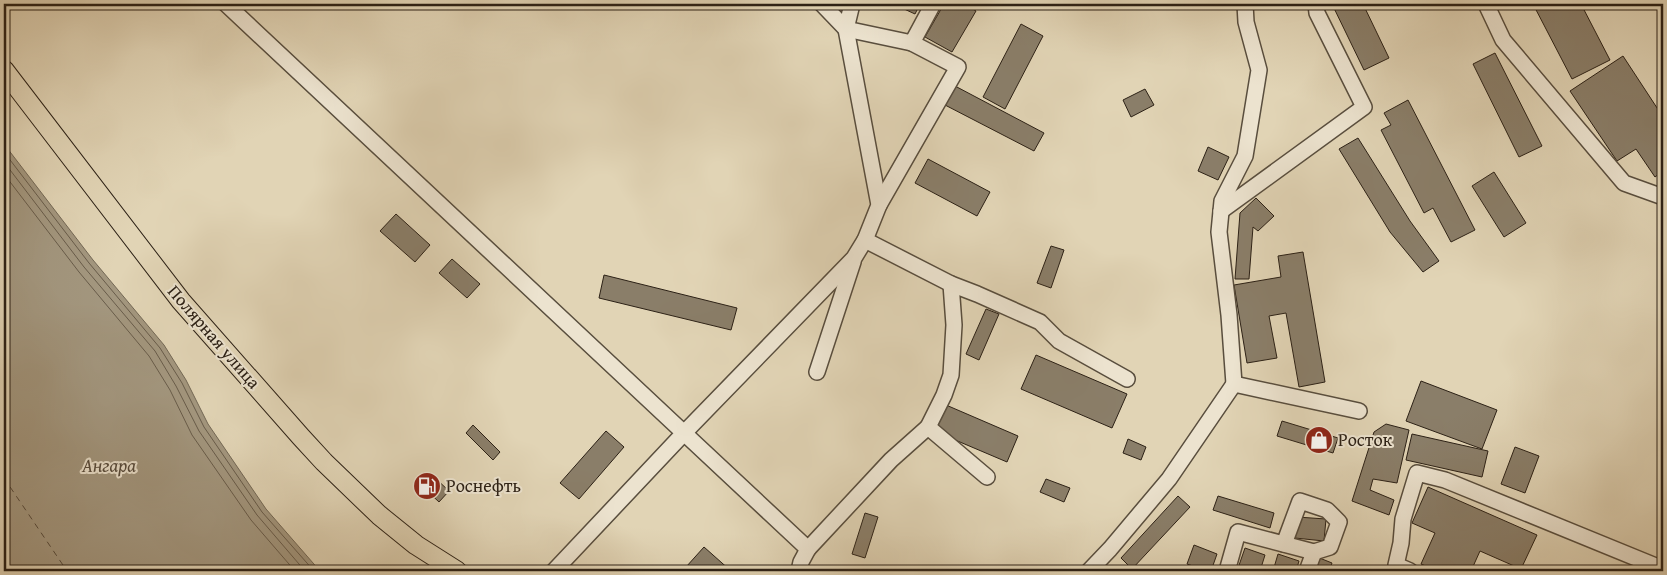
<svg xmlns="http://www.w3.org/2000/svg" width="1667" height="575" viewBox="0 0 1667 575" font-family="'Gentium Book Plus',serif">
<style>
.water{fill:#a3977f;stroke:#736855}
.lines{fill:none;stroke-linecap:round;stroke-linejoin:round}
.shore{stroke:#685c4a;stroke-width:1}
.ferry{stroke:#564a3b;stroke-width:1;stroke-dasharray:6 5;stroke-linecap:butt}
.building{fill:#8a7e69;stroke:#2c2116}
.minor-casing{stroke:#594e3e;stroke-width:18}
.major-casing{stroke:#2c2116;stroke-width:21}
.minor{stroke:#ece3cf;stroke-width:15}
.major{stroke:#e1d4b5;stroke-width:19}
.labels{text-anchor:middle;stroke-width:4;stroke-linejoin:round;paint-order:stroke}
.street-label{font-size:18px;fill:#2c2116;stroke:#ece3cf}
.poi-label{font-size:18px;fill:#2c2116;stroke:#ece3cf;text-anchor:start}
.water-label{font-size:19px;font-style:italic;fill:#564a3b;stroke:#ece3cf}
</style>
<rect width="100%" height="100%" fill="#e1d4b5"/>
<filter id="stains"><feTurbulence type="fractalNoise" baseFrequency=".004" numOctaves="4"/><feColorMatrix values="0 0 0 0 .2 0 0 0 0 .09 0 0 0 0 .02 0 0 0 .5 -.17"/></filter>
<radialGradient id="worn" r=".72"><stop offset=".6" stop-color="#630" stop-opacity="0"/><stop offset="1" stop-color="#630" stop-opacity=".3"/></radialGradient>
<!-- water -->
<polygon class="water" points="4,144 93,260 164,345 186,380 208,424 266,509 320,571 4,571"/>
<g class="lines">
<!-- shore -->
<g class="shore">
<polyline points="4,152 89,263 160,348 182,383 204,427 262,512 314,571"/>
<polyline points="4,162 84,267 155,351 176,386 199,431 257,515 305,571"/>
<polyline points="4,174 79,272 149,356 170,390 192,435 251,520 295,571"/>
</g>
<!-- ferry -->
<polyline class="ferry" points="4,478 67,571"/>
</g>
<!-- building -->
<g class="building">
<polygon points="904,4 920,4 915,14 902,8"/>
<polygon points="944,4 964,4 976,11 952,52 925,37"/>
<polygon points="1332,4 1363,4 1389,58 1364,70"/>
<polygon points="1533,4 1581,4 1610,60 1572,79"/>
<polygon points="1021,24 1043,36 1005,109 983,97"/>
<polygon points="1495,53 1542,146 1519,157 1473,64"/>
<polygon points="1623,56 1663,117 1663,171 1655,177 1636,149 1617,161 1570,91"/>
<polygon points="955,86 1044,133 1034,151 945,105"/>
<polygon points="1145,89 1154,105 1131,117 1123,100"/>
<polygon points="1408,100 1475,230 1451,242 1433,208 1424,213 1381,130 1391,125 1384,113"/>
<polygon points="1358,138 1410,221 1439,261 1423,272 1390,232 1339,149"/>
<polygon points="1208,147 1229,157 1218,180 1198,171"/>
<polygon points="928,159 990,192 977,216 915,183"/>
<polygon points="1494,172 1526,223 1504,237 1472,186"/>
<polygon points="1256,198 1274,216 1258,231 1253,227 1249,279 1235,279 1240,213"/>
<polygon points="396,214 430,245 415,262 380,231"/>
<polygon points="1051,246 1064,250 1051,288 1037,283"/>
<polygon points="1303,252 1325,382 1299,387 1286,313 1269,316 1277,358 1247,363 1234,285 1281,277 1278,256"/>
<polygon points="452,259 480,284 467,298 439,273"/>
<polygon points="604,275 737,308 731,330 599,298"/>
<polygon points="986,309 999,314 979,360 966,354"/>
<polygon points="1036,355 1127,394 1112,428 1021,389"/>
<polygon points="1421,381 1497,410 1482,449 1406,421"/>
<polygon points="946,405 1018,436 1007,462 934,431"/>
<polygon points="1282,421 1338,438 1333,453 1277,436"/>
<polygon points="1386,424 1409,430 1397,483 1373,479 1370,490 1394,500 1389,515 1352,501 1374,432"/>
<polygon points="473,425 500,452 493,460 466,433"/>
<polygon points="606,431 624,447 579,499 560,483"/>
<polygon points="1412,434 1488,451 1482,477 1406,460"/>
<polygon points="1128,439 1146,447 1141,460 1123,453"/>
<polygon points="1515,447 1539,456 1525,493 1501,484"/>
<polygon points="432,475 449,491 439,502 422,486"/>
<polygon points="1046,479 1070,488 1064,502 1040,492"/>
<polygon points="1428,487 1537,535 1521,569 1480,551 1471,571 1437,571 1421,564 1435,533 1412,523"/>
<polygon points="1178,496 1190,507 1132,569 1121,558"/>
<polygon points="1218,496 1274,513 1270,528 1213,510"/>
<polygon points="865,513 878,517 865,558 852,554"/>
<polygon points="1297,517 1326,519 1324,541 1295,538"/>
<polygon points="1194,545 1217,554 1211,571 1191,571 1193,566 1187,564"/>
<polygon points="704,547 731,571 692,571 686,567"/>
<polygon points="1245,548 1265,555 1260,571 1237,571"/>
<polygon points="1278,554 1299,561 1296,571 1273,571"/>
<polygon points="1317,557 1332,563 1329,571 1311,571"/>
</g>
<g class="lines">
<!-- minor casing -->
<g class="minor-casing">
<g id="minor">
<polyline points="226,4 684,433 554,571"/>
<polyline points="822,4 846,29 912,43 933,4"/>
<polyline points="852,4 846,29 879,205 865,240 854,258 684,433 808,549 891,460 928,427 987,477"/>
<polyline points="1486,4 1503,40 1624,183 1663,197"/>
<polyline points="879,205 958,67 912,43"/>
<polyline points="1221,211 1364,107 1317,13 1316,4"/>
<polyline points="865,240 951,284 977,294 1040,322 1059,341 1127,379"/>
<polyline points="817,372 853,262"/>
<polyline points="1234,384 1229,315 1219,232 1222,201 1245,156 1259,70 1246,22 1245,4"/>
<polyline points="928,427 944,395 951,375 954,325 951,284"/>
<polyline points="1284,544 1300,501 1327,510 1339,522 1330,547 1314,552"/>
<polyline points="799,571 801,562 808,549"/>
<polyline points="1089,571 1110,549 1169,479 1234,384 1359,411"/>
<polyline points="1227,571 1238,532 1314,552 1307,571"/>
<polyline points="1410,571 1396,565 1401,543 1403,519 1417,473 1445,480 1663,569"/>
</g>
</g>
<!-- major casing -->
<g class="major-casing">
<polyline id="major" points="4,70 181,301 301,437 324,462 379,515 416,545 457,571"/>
</g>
<!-- minor -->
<use href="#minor" class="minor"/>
<!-- major -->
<use href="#major" class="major"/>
</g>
<!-- icons -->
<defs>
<g id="shop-disc" transform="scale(1.4375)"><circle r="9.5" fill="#8f2418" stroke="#ece3cf"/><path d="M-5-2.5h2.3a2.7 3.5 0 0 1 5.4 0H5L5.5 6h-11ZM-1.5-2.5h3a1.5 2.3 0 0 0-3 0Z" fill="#fff"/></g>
<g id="fuel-disc" transform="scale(1.4375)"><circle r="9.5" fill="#8f2418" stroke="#ece3cf"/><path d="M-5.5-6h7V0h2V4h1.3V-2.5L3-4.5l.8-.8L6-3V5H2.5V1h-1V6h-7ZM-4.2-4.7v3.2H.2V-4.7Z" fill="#fff"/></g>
</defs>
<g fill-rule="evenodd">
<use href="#shop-disc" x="1319" y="440"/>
<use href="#fuel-disc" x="427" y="486"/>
</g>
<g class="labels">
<!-- street labels -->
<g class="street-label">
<text transform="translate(214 337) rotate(49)" y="6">Полярная улица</text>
</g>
<!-- poi labels -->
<g class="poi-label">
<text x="1338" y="446">Росток</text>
<text x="446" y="492">Роснефть</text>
</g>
<!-- water labels -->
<g class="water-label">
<text x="109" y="472">Ангара</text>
</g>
</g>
<!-- margin -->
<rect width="1667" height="575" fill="none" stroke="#e1d4b5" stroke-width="20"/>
<rect x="5" y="5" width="1657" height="565" fill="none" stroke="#2c2116" stroke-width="2.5"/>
<rect x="10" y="10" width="1647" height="555" fill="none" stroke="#2c2116"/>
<rect width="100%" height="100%" filter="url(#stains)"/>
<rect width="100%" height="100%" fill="url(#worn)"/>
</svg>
